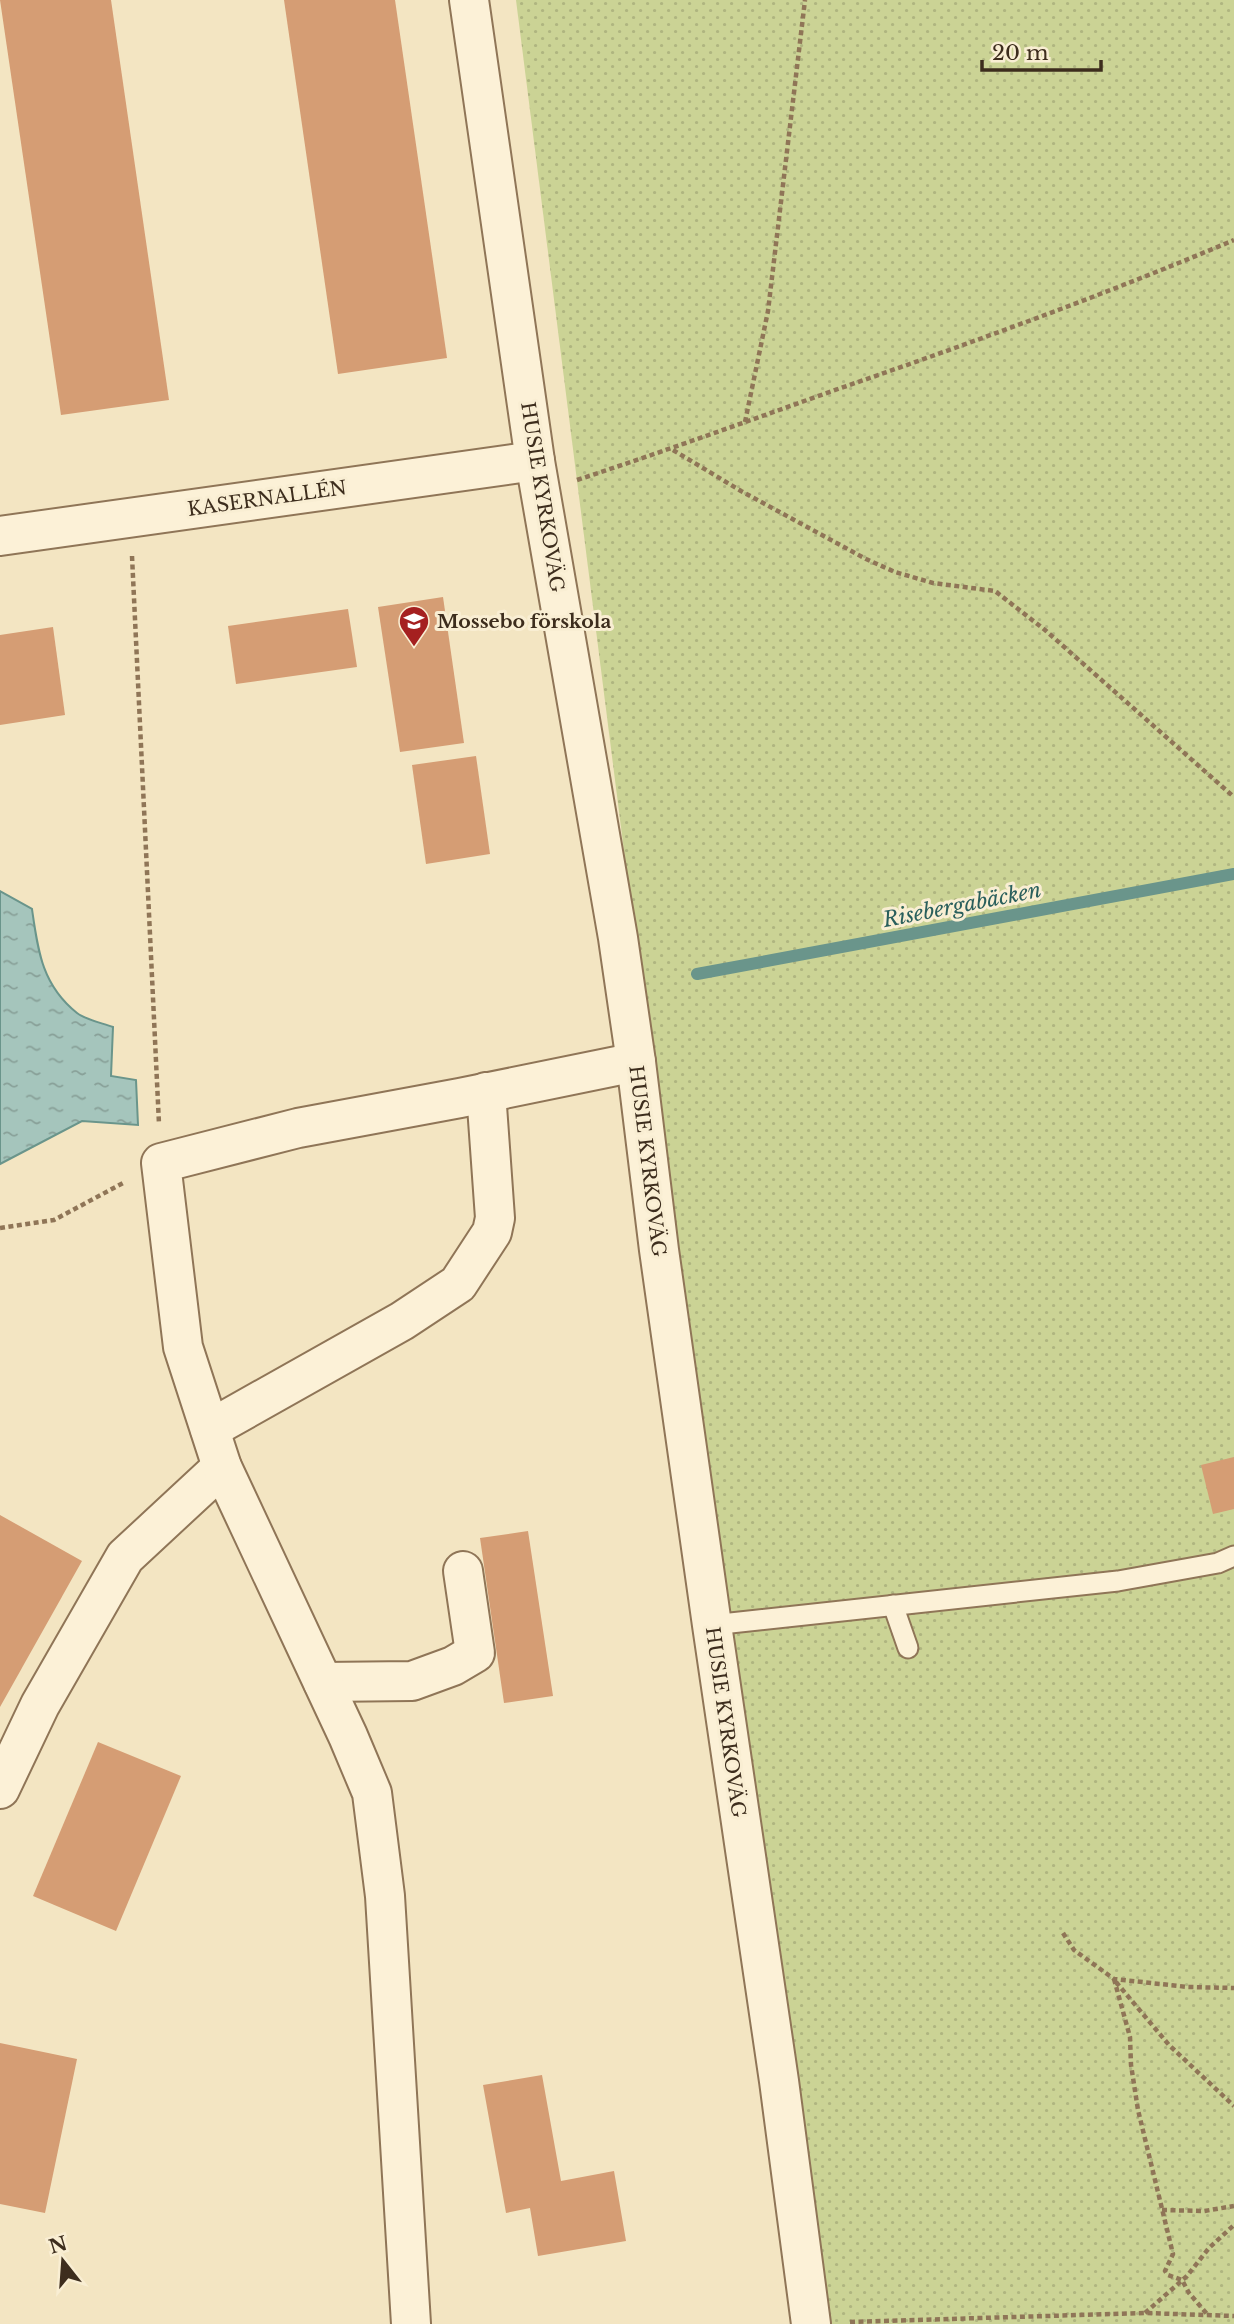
<svg xmlns="http://www.w3.org/2000/svg" width="1234" height="2324" viewBox="0 0 1234 2324" font-family="'Libre Baskerville',serif">
<style>
.grass{fill:url(#grass-dots)}
.water{fill:url(#water-ripples);stroke:#6a958b;stroke-width:2}
.lines{fill:none;stroke-linecap:round;stroke-linejoin:round}
.stream{stroke:#6a958b;stroke-width:12}
.building{fill:#d59d74}
.service-casing{stroke:#8f7557;stroke-width:23}
.minor-casing{stroke:#8f7557;stroke-width:42}
.tertiary-casing{stroke:#8f7557;stroke-width:42}
.path{stroke:#8f7557;stroke-width:4.5;stroke-dasharray:5 3.5;stroke-linecap:butt}
.service{stroke:#fcf1d7;stroke-width:19}
.minor{stroke:#fcf1d7;stroke-width:38}
.tertiary{stroke:#fcf1d7;stroke-width:38}
.labels{text-anchor:middle;stroke-width:6;stroke-linejoin:round;paint-order:stroke}
.street-label{font-size:19px;fill:#3d2d1d;stroke:#f9eed3}
.poi-label{font-size:19px;font-weight:bold;fill:#3d2d1d;stroke:#f9eed3;text-anchor:start}
.water-label{font-size:21px;font-style:italic;fill:#2a5f5c;stroke:#f9eed3}
</style>
<defs>
<pattern id="grass-dots" width="8" height="8" patternUnits="userSpaceOnUse" patternTransform="scale(1.75)"><rect width="8" height="8" fill="#cbd395"/><path d="M2 2h.1M6 6h.1" fill="none" stroke="#afb580" stroke-width="1.8" stroke-linecap="round"/></pattern>
<pattern id="water-ripples" width="26" height="14" patternUnits="userSpaceOnUse" patternTransform="scale(1.75)"><rect width="26" height="14" fill="#a5c5bc"/><path d="M2 4q2-2 4 0t4 0M15 11q2-2 4 0t4 0" fill="none" stroke="#88a098"/></pattern>
</defs>
<rect width="100%" height="100%" fill="#f3e5c2"/>
<!-- grass -->
<polygon class="grass" points="516,0 1234,0 1234,2324 811,2324"/>
<!-- water -->
<path class="water" d="M0,891l32,18c6,42 10,76 45,104 9,7 25,10 36,14l-2,49 25,4 2,45 -56,-4 -82,43z"/>
<g class="lines">
<!-- stream -->
<polyline class="stream" points="697,974 1234,874"/>
</g>
<!-- building -->
<g class="building">
<polygon points="0,0 111,0 169,400 61,415"/>
<polygon points="284,0 395,0 447,358 338,374"/>
<polygon points="443,597 464,743 400,752 378,607"/>
<polygon points="348,609 357,667 236,684 228,626"/>
<polygon points="53,627 65,715 0,725 0,635"/>
<polygon points="476,756 490,854 426,864 412,765"/>
<polygon points="1234,1457 1234,1509 1213,1514 1201,1465"/>
<polygon points="0,1515 82,1561 0,1707"/>
<polygon points="528,1531 553,1696 504,1703 480,1538"/>
<polygon points="98,1742 181,1776 116,1931 33,1896"/>
<polygon points="0,2043 77,2059 45,2213 0,2204"/>
<polygon points="542,2075 561,2181 614,2171 626,2241 538,2256 530,2208 506,2213 483,2085"/>
</g>
<g class="lines">
<!-- service casing -->
<g class="service-casing">
<g id="service">
<polyline points="893,1605 908,1648"/>
<polyline points="712,1625 1118,1581 1218,1563 1234,1556"/>
</g>
</g>
<!-- minor casing -->
<g class="minor-casing">
<g id="minor">
<polyline points="0,536 535,461"/>
<polyline points="210,1429 402,1321 458,1284 492,1232 495,1218 486,1092"/>
<polyline points="323,1682 412,1681 453,1666 475,1653 463,1571"/>
<polyline points="0,1789 40,1705 125,1557 222,1467"/>
<polyline points="411,2324 385,1896 372,1793 348,1736 222,1467 183,1347 161,1163 298,1128 460,1098 636,1062"/>
</g>
</g>
<!-- tertiary casing -->
<g class="tertiary-casing">
<polyline id="tertiary" points="469,0 535,461 618,938 636,1062 659,1250 712,1625 779,2081 811,2324"/>
</g>
<!-- path -->
<g class="path">
<polyline points="745,422 768,311 805,0"/>
<polyline points="673,450 741,491 866,559 895,572 933,583 995,591 1045,630 1234,797"/>
<path d="M577,480c88,-29 174,-60 261,-91 133,-46 266,-94 396,-149"/>
<polyline points="132,556 159,1124"/>
<polyline points="0,1228 54,1220 125,1182"/>
<polyline points="1063,1933 1074,1950 1114,1979 1188,1987 1234,1988"/>
<polyline points="1114,1979 1130,2037 1131,2065 1138,2110 1173,2254 1165,2271 1168,2275 1182,2280 1189,2293 1207,2314"/>
<polyline points="1116,1982 1169,2045 1234,2106"/>
<polyline points="1162,2210 1204,2211 1234,2206"/>
<polyline points="1145,2313 1187,2276 1209,2248 1234,2225"/>
<polyline points="850,2322 1145,2313 1234,2316"/>
</g>
<!-- service -->
<use href="#service" class="service"/>
<!-- minor -->
<use href="#minor" class="minor"/>
<!-- tertiary -->
<use href="#tertiary" class="tertiary"/>
</g>
<!-- icons -->
<defs>
<g id="school-pin" transform="scale(1.575)"><path d="M0 17L-7.5 6A9.5 9.5 0 1 1 7.5 6Z" fill="#a52020" stroke="#f9eed3"/><path d="M0-5L7-2L0 1L-7-2ZM-4 1L0 2.5L4 1V4Q0 6-4 4Z" fill="#fff"/></g>
</defs>
<g fill-rule="evenodd">
<use href="#school-pin" x="414" y="621"/>
</g>
<g class="labels">
<!-- street labels -->
<g class="street-label">
<text transform="translate(543 497) rotate(81)" y="7">HUSIE KYRKOVÄG</text>
<text transform="translate(267 498) rotate(-8)" y="7">KASERNALLÉN</text>
<text transform="translate(648 1161) rotate(83)" y="7">HUSIE KYRKOVÄG</text>
<text transform="translate(726 1722) rotate(82)" y="7">HUSIE KYRKOVÄG</text>
</g>
<!-- poi labels -->
<g class="poi-label">
<text x="437" y="628">Mossebo förskola</text>
</g>
<!-- water labels -->
<g class="water-label">
<text transform="translate(962 905) rotate(-11)" y="7">Risebergabäcken</text>
</g>
</g>
<!-- north arrow -->
<g transform="translate(63 2261) rotate(343)" stroke="#f9eed3" stroke-width="5" paint-order="stroke">
<path d="M0-5L12 26L0 18L-12 26Z" fill="#3d2d1d"/>
<text y="-10" font-size="19" font-weight="bold" text-anchor="middle" fill="#3d2d1d">N</text>
</g>
<!-- scale -->
<path d="M982 60v10h119v-10" fill="none" stroke="#3d2d1d" stroke-width="3.5"/>
<text x="992" y="60" font-size="21" fill="#3d2d1d" stroke="#f9eed3" stroke-width="5" paint-order="stroke">20 m</text>
</svg>
